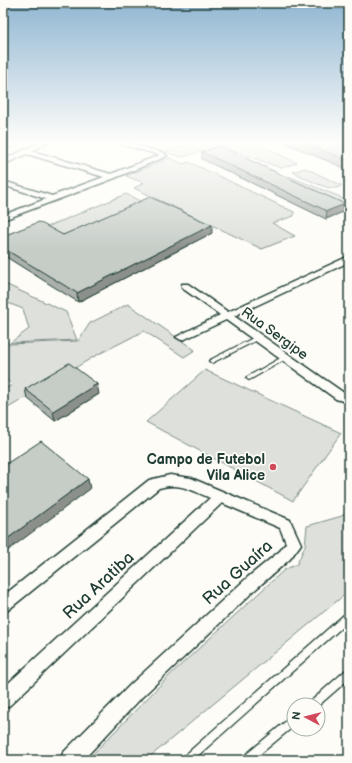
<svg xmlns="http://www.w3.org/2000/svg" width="352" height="763" viewBox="0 0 352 763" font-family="'Balsamiq Sans',sans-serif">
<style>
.green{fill:#dde0db;stroke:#7e8e88}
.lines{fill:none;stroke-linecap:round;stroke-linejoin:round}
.service-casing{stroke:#1f3d34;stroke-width:2.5}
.minor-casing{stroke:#1f3d34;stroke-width:3}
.path{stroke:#1f3d34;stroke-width:1.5;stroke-dasharray:2.5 2;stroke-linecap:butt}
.service{fill:#fdfcf7;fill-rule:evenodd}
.minor{fill:#fdfcf7;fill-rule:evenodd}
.wall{fill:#aab0ab;stroke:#1f3d34}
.shaded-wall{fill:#8b908b;stroke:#1f3d34}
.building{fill:#c6cdc7;stroke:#1f3d34}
.poi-dot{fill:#d1495b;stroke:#fdfcf7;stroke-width:1.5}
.labels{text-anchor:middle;stroke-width:3.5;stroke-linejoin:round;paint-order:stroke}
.street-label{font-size:14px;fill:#1f3d34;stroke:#fdfcf7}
.poi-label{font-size:14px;font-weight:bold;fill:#1f3d34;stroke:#fdfcf7;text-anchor:end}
.near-street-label{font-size:17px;fill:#1f3d34;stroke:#fdfcf7}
</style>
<rect width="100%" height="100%" fill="#fdfcf7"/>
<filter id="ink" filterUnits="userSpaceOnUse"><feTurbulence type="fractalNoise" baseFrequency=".025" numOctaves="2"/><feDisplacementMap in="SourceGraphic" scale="8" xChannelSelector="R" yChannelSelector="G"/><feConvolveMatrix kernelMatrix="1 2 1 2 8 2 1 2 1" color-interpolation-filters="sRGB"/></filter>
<g filter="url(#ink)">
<!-- green -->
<g class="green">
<polygon points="194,143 256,143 297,163 281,168 220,146 183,157 164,152"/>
<polygon points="170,158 183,164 189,162 294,212 294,216 272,223 295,236 262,249 134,188 144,183 126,176"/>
<path d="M305,168l36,17v1c-10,8 -37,-9 -48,-14z"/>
<polygon points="288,176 338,196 349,203 349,210 345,211 279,179"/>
<polygon points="126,194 148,205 64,242 42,229"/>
<polygon points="3,283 66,312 77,340 10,343 29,329 23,309 3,301"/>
<polygon points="128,304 195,350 184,357 144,331 95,356 3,411 3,390 12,385 3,376 3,337 9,344 78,341 90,323"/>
<polygon points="205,370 341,433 293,501 146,422"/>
<polygon points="349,509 349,591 146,760 87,760 171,674 284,570 297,564 305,546 307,526 342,516"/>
</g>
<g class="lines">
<!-- service casing -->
<g class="service-casing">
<g id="service">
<polygon points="257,336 259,337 260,338 259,339 214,362 212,363 209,361 210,360"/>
<polygon points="284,356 287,358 286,359 251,379 249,380 246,378 247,377"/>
<polygon points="349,612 349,621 193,760 181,760 183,757 346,613"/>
<polygon points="349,669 349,679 318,706 318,705 309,705 310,702 346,670"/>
<polygon points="294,716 294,726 253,760 241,760 243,757 291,717"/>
</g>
</g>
<!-- minor casing -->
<g class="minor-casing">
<g id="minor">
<polygon points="38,143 47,143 32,151 111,174 160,155 117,143 129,143 164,153 167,156 115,178 3,220 3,215 46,199 3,185 3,181 52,196 104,177 27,154 3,165 3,160"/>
<polygon points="349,256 349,262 234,316 344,393 349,395 349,403 336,399 226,320 185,339 181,340 176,337 220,315 182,288 182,284 188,284 228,312"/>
<path d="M170,475l21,3 99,42 11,24 -11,15 -32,28 -115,109 -60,64h-22l2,-7 68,-69 117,-107 32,-26 6,-8 -6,-15 -58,-25 -213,203 -6,3v-21l207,-190c-18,-8 -32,-16 -51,-10l-151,122 -5,2v-16l146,-116z"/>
</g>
</g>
<!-- path -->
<polyline class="path" points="3,145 15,148"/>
<!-- service -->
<use href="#service" class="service"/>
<!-- minor -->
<use href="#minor" class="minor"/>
</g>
<!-- wall -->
<g class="wall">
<polygon points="285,143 349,143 349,170"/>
<polygon points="202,152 343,212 326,219 202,159"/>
<polygon points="212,233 78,302 3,255 3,236 63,235"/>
<polygon points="25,389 99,394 55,421 27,398"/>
</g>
<!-- shaded-wall -->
<g class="shaded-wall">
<polygon points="345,204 343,212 326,219 327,211"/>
<polygon points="212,225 212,233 78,302 77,293"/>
<polygon points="97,384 99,394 55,421 53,411"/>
<polygon points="88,479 90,489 3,554 3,542"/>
</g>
<!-- building -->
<g class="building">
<polygon points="304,143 349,143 349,161"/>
<polygon points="219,146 345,204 327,211 202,152"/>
<polygon points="150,197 212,225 77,293 3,248 3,236 39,222 63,235"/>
<polygon points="69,363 97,384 53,411 25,389"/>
<polygon points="41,441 88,479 3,542 3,466"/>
</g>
</g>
<!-- sky -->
<linearGradient id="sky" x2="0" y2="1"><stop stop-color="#91b6d2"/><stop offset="0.57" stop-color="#fefefb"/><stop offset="1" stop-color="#fefefb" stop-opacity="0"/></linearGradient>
<rect width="352" height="250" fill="url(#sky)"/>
<!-- markers -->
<circle class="poi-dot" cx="273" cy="467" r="4"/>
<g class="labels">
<!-- street labels -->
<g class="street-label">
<text transform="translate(275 333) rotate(36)" y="5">Rua Sergipe</text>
</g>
<!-- poi labels -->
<g class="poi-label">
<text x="265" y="464">Campo de Futebol<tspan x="265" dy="16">Vila Alice</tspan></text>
</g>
<!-- near-street labels -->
<g class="near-street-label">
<text transform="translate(237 572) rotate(-42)" y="6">Rua Guaíra</text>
<text transform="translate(98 585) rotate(-43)" y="6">Rua Aratiba</text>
</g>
</g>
<!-- margin -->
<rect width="352" height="763" fill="none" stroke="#fdfcf7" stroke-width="16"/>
<rect x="8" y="8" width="336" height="747" fill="none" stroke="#1f3d34" stroke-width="1.5" filter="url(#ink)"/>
<!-- north arrow -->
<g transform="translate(306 717) rotate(277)"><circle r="19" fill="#fdfcf7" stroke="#a4b0a9"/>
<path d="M0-3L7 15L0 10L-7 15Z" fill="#d1495b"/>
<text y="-6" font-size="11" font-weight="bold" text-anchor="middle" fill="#1f3d34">N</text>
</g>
</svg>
